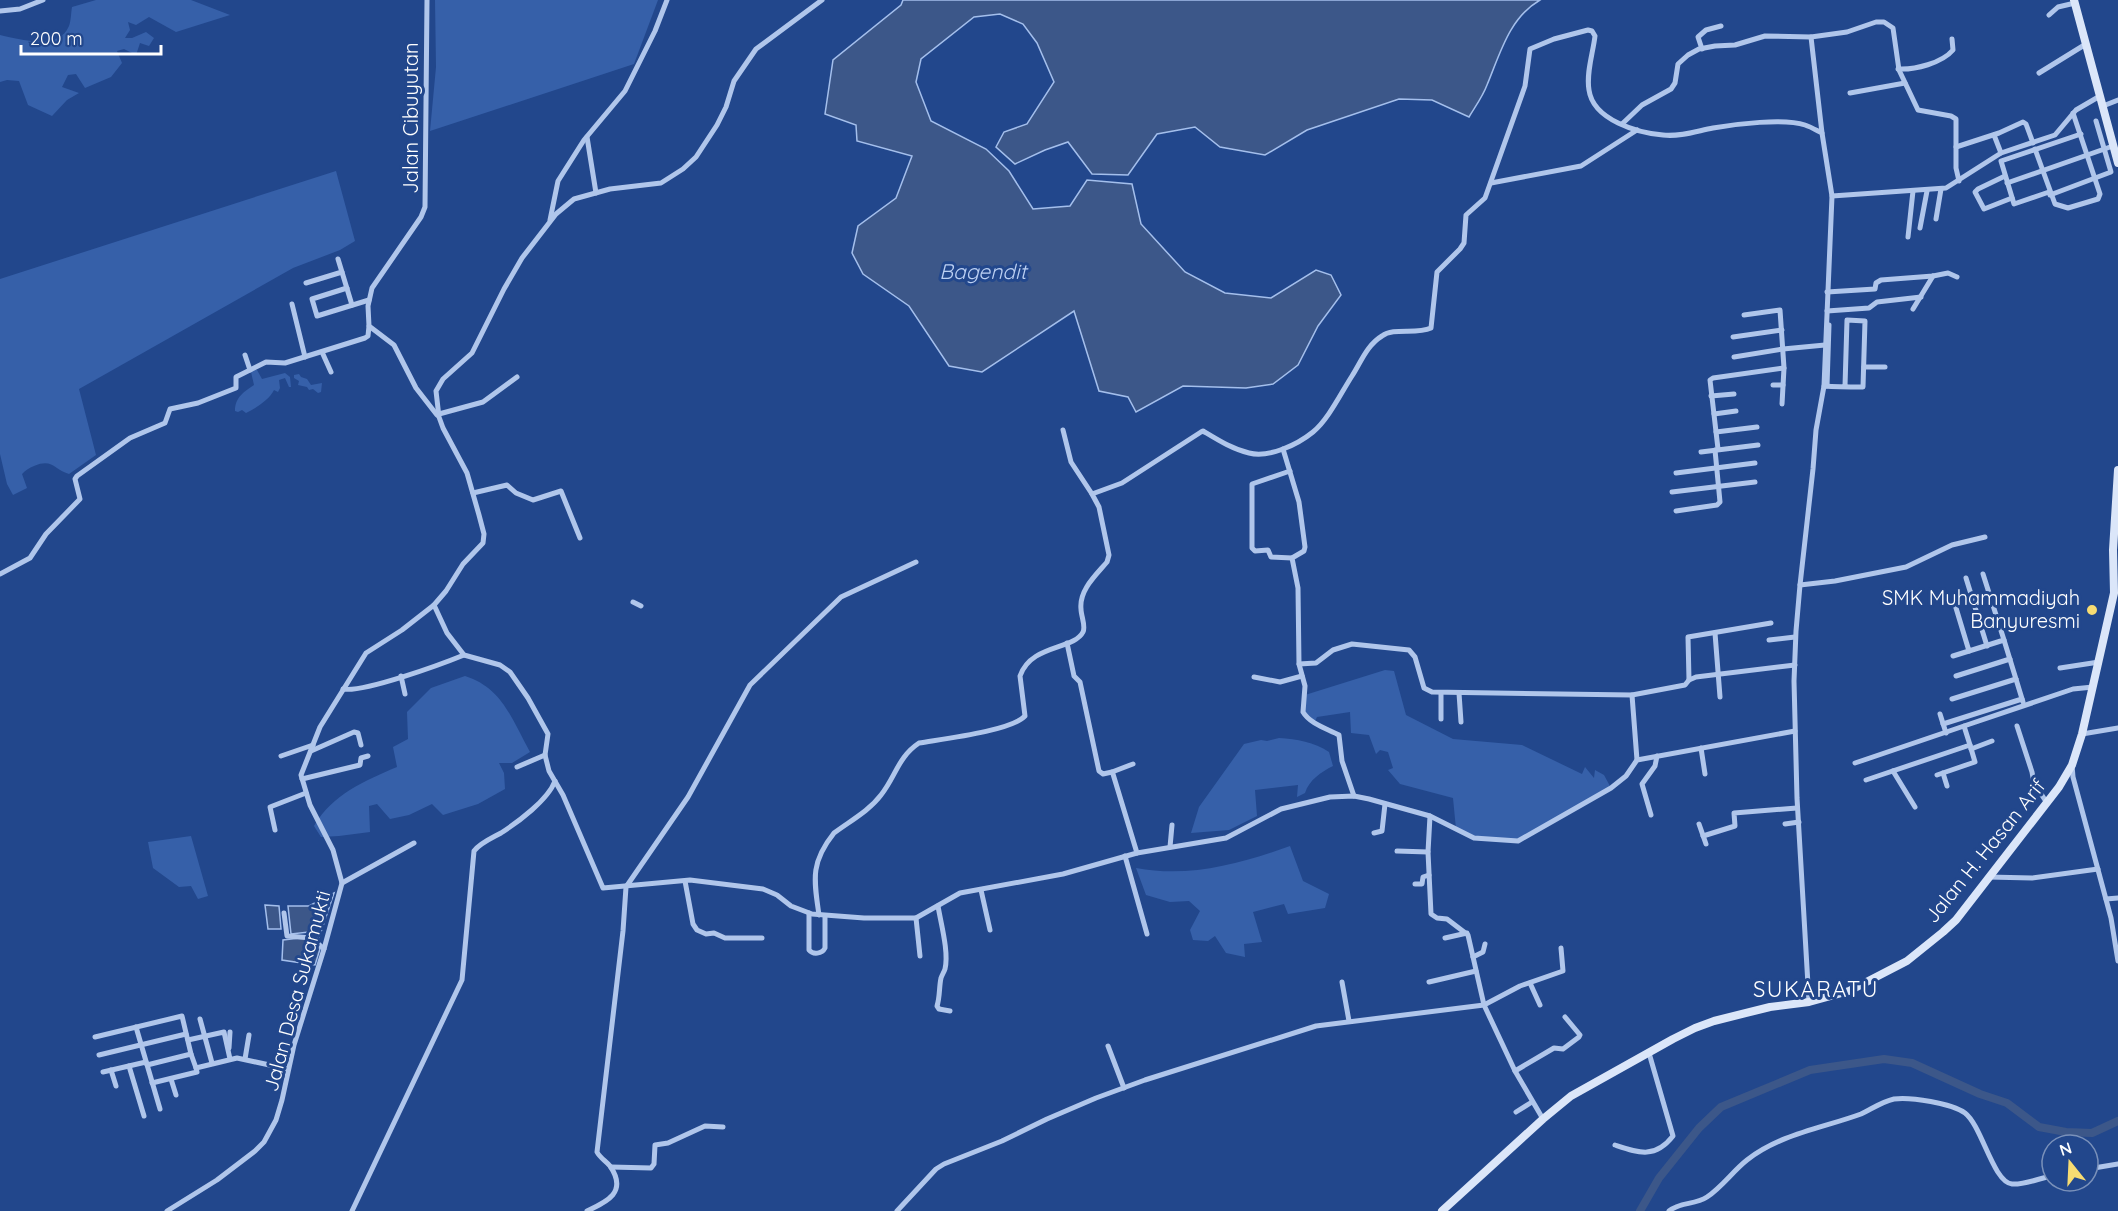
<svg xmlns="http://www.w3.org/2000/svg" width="2118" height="1211" viewBox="0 0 2118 1211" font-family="Quicksand,sans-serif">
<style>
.green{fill:#3660a9}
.water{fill:#3c5789;stroke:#a4bfec;stroke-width:1.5}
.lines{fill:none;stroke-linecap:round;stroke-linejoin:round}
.river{stroke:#3c5789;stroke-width:8}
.minor{stroke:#b0c6eb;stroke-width:5}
.secondary{stroke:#dbe6f9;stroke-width:8}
.poi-dot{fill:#f7dc72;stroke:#22478c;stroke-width:2}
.labels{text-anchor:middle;stroke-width:6;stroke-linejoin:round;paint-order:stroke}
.street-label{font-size:20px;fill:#fff;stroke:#22478c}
.poi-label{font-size:20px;fill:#fff;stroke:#22478c;text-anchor:end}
.water-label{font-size:21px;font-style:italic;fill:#bcd0f2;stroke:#22478c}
.quarter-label{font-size:22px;letter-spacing:1.5px;fill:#fff;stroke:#22478c}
</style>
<rect width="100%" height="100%" fill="#22478c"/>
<!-- green -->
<g class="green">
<path d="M96,0h95l39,15 -54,17 -27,-15 -13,8 -8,-3 2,8 -5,8h7l14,-6 8,6 -5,8 -9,-3 -4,12 -12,-6 -7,2 5,12 -11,14 -26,11 -9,-14 -8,1 -6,12 17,6 -12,7 -15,16 -24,-11 -9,-24 -12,-1 -7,2v-47c19,4 59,16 69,-9 2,-5 2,-13 3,-19z"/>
<polygon points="435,0 658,0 634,64 430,131 436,67"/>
<path d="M336,171l19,70 -15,9 -47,18 -214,121 17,66 -27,19c-15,-4 -16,-16 -35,-8 -5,2 -8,4 -12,8l5,14 -14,7 -6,-11 -7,-30v-175z"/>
<path d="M253,370h4l5,9 23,-6 5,4 1,10h-2l-4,-9 -6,2 1,8 -2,4 -4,-2c-5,10 -18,18 -28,23l-4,-3 -4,2 -3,-1c0,-14 9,-19 19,-26l-3,-13z"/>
<polygon points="299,374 301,377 307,379 311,385 322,383 321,392 318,393 313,389 309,390 307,387 298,385 299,381 294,378 294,375"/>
<polygon points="1385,670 1394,671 1406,715 1453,739 1522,745 1582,774 1585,767 1594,778 1595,770 1604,775 1611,788 1521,840 1479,839 1456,829 1453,798 1400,784 1388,770 1393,768 1388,752 1380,750 1376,754 1369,735 1351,733 1350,712 1317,717 1315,721 1304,714 1305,695"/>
<path d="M465,676c38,12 47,44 65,76l-18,11h-13l5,10 1,16 -27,15 -35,11 -11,-11 -23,11 -19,4 -13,-15 -8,2 1,26 -31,4 -18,1 -7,-11c19,-32 50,-45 83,-59l-4,-20 15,-8 -1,-27 24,-24z"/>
<path d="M1279,738c18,1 35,4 50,14l4,14c-12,6 -24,14 -28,27l-8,4 1,-12 -43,5 2,26 -28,14 -38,3 8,-26 45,-63 17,-4 6,1z"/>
<polygon points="191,836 208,896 198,899 191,886 179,887 153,868 148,842"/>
<path d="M1290,846l13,35 26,13 -4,14 -37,6 -4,-10 -31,8 9,30 -18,2 1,13 -19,-4 -11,-17 -7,5 -15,-1 -3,-10 10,-19 -11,-10 -19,1 -24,-7 -10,-27c53,10 104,-4 154,-22z"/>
</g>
<!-- water -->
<g class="water">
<path d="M903,0h637c-31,18 -40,54 -53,85 -4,11 -12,22 -18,32l-37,-17 -33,-1 -92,31 -42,25 -45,-8 -25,-20 -38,7 -29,41 -36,-1 -24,-32 -23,8 -30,14 -19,-17 8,-15 23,-8 27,-42 -17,-39 -14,-19 -23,-10 -26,3 -53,42 -5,23 15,39 55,28 23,22 24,38 37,-3 17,-26 45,4 9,40 44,48 40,21 46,5 45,-28 15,5 10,20 -23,31 -20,39 -25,19 -27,4 -63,-2 -47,26 -8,-15 -29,-6 -25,-80 -92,61 -33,-6 -40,-60 -46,-32 -11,-21 6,-27 38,-28 16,-42 -55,-15 -1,-16 -31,-11 8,-54 68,-55z"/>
<polygon points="334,893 319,938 309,932 291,934 288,906 309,906"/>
<polygon points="265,905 279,906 281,929 268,929"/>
<polygon points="308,937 320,949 315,965 282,960 283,940"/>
</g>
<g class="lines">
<!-- river -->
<polyline class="river" points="1640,1211 1659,1178 1699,1128 1721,1107 1810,1070 1884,1059 1912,1063 1980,1094 2007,1103 2039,1127 2066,1132 2092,1133 2118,1121"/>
<!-- minor -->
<g class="minor">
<polyline points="427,0 425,207 421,217 372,288 368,306 369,326 394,345 416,388 437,415"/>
<polyline points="0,11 20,9 43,0"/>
<polyline points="2049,15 2058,7 2075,3"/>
<polyline points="1811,37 1822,133"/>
<polyline points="1702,49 1698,37 1706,30 1721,26"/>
<path d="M1898,69c17,1 44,-6 55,-19l-1,-11"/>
<polyline points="2039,73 2086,44"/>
<polyline points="1850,93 1905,83"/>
<polyline points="2103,106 2118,100"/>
<polyline points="1622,124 1642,105 1671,89 1675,83 1678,64 1688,55 1699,49 1715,46 1735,45 1765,36 1811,37 1847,32 1876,22 1884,22 1893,28 1899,70 1918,110 1951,116 1956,119 1956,168 1959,181"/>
<polyline points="1994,135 2001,153"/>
<polyline points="587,137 596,193"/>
<polyline points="1956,147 1999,133 2023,122 2026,124 2033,143"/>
<polyline points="2035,149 2055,204 2068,208 2098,199 2100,194 2073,113"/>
<polyline points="2005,176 1978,189 1975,192 1984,209 2012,198"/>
<polyline points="1491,183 1581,166 1637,130"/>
<polyline points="2007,183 2113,146"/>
<polyline points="2049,192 2014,204 2001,161 2081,134"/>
<polyline points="2050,195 2111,172 2096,121"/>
<polyline points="1832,196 1946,188 2001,153 2055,135 2076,110 2100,96"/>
<polyline points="1936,219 1941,189"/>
<polyline points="550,220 558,181 584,140 625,91 655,31 667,0"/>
<polyline points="1920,228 1927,191"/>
<polyline points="1908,237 1913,191"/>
<polyline points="338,259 352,305"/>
<polyline points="306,283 342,272"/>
<polyline points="347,288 312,299 317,316 369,300"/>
<polyline points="1827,292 1875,289 1876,283 1881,280 1933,276 1948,273 1957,277"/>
<polyline points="292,304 305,357"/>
<polyline points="1913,309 1933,276"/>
<polyline points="1827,311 1869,308 1877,302 1921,297"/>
<polyline points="1744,315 1780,310 1784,368 1782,404"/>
<polyline points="1733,337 1782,330"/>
<polyline points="322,352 331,372"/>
<polyline points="245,355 250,370"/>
<polyline points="1734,357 1783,349 1825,345"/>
<polyline points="1864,367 1885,367"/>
<polyline points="1773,385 1783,385"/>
<path d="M1824,386c13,1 26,1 39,1l2,-66 -18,-1 -2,66"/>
<polyline points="1827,386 1829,325"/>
<polyline points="1711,396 1734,394"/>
<polyline points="439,414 483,402 517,377"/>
<polyline points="1714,414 1736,411"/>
<polyline points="1063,430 1071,462 1092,494"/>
<polyline points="1716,432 1757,427"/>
<path d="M1283,449l16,53 6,45 -1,4 -12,7 6,30 1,76 6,22 -2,26c7,12 25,17 36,23l3,26 12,35"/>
<polyline points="1718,449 1710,380 1713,378 1784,368"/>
<polyline points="1701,452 1758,445"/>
<polyline points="1290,471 1252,484 1252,548 1255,551 1268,550 1271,557 1292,558"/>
<polyline points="1676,473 1755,463"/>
<polyline points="1672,492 1755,482"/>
<polyline points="473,493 507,485 516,493 533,500 561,491 580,538"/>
<polyline points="1676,511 1717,505 1720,502 1715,450"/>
<polyline points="0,574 30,558 46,534 80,499 75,479 77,476 130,438 165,423 170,409 198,403 236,388 236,377 266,362 285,363 365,338 368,336 369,326"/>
<polyline points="1966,578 1987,646"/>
<polyline points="1800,585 1835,581 1906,567 1952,545 1985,537"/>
<polyline points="1953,598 1969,651 2004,640 1983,574"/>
<polyline points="633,602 641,606"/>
<polyline points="434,605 447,633 464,655 500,665 510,672 528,698 548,734 545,755 549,771 563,795 603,888 690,880 763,889 777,895 791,906 812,914 864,918 916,918 960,893 1063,874 1137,853 1226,838 1281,809 1330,797 1354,796 1369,799 1430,816 1474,838 1518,841 1611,788 1626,776 1637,760 1795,731"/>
<polyline points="1715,633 1720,697"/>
<polyline points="1769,640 1795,637"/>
<polyline points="2004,640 2023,702"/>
<polyline points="1067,643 1074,676 1080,682 1099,771 1103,774 1112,772 1113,774 1137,853"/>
<polyline points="1953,656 1969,651"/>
<polyline points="1299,664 1316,663 1333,650 1352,644 1409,650 1415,657 1424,688 1432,692 1632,695 1685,685 1689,680 1688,637 1771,623"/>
<polyline points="2060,668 2099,662"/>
<polyline points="401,676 405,694"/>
<polyline points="1956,676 2010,659"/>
<polyline points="1254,677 1280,682 1302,676"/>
<polyline points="1689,680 1696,677 1795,665"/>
<path d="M343,689c20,4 99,-25 121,-34"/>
<polyline points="1459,693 1461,722"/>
<polyline points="1632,695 1637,760"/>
<polyline points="1952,699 2016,679"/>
<polyline points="1940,714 1946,733"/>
<polyline points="1441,719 1441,693"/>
<polyline points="1943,724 2022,699"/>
<polyline points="2017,726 2032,772 2034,783 2047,803"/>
<polyline points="2082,734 2118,728"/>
<polyline points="1701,748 1705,774"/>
<polyline points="1971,749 1992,741"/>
<polyline points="311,751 354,732 358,733 361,745"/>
<polyline points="281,756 313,745"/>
<polyline points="1855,763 1964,726"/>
<polyline points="2072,765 2073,777 2111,918 2118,961"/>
<polyline points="517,767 545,755"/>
<polyline points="1893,771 1915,807"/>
<polyline points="1112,772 1133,764"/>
<polyline points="1943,773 1947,786"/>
<polyline points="1937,775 1975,762 1970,745"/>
<polyline points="302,779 360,765 361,758 368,756"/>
<polyline points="1866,780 1970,745 1964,726 2073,689 2093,687"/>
<polyline points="1651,815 1642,784 1655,766 1657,756"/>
<polyline points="1430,816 1428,852 1431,914 1437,918 1447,919 1468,935 1484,1005 1520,986 1563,971 1561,948"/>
<polyline points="1699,824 1706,844"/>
<polyline points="1785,824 1799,822"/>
<polyline points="275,830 270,807 306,793"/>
<polyline points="1374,833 1382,831 1385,804"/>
<polyline points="1703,836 1735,826 1734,813 1797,808"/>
<polyline points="1170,847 1172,825"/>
<polyline points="1397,851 1428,852"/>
<polyline points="1125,856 1147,934"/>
<polyline points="1988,877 2032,878 2098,869"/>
<polyline points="685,881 693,924 697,930 706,934 714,933 725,938 762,938"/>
<polyline points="342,883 414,843"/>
<polyline points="1415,884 1422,884 1423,877 1429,875"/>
<polyline points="981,890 990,930"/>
<polyline points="2106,899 2118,898"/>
<path d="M938,906c3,18 11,46 7,63 -1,3 -3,6 -4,9 -2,9 -1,19 -4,28l2,3 11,2"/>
<polyline points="284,913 287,936 312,938 324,949"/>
<path d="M809,913v37c4,5 13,4 16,-2v-32"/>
<path d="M819,915c-5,-35 -9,-52 15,-82 16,-12 35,-22 47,-38 15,-19 17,-38 38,-52 23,-4 92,-12 106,-27l-5,-40c11,-32 54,-26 63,-44 3,-6 -2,-16 -2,-23 -2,-19 15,-34 26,-47l2,-7 -10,-48 -7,-13 30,-11 79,-51 2,-1c15,9 29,18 46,22 20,5 48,-8 64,-21 15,-12 28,-39 39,-56 9,-14 15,-31 30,-40 12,-9 34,-1 49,-8l6,-56 23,-23 4,-6 2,-28 19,-17 40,-112 5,-37 24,-10 34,-9 4,1 3,5c-2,17 -9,37 -6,54 4,30 49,43 74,45 17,2 34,-4 50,-7 23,-4 71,-10 92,-3 6,2 11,5 17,8l10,63 -8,190 -8,44 -3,39 -13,116 -4,46 -2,50 3,117 12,204"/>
<polyline points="916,918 920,956"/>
<polyline points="1445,938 1467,933"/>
<polyline points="1473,957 1483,952 1485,944"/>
<polyline points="1342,982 1349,1021"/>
<polyline points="1429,982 1476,971"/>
<polyline points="1530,983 1540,1005"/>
<polyline points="200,1019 212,1063"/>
<polyline points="136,1027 160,1109"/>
<polyline points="95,1037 182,1016 191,1054"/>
<polyline points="188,1040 224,1032 230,1059"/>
<polyline points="1108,1046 1124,1088"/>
<polyline points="229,1048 230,1032"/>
<polyline points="99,1055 186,1034"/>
<polyline points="245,1059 249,1035"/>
<polyline points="147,1065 191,1054 196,1068 237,1058 288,1069"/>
<polyline points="129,1066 144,1116"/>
<polyline points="111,1070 116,1086"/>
<polyline points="1515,1071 1554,1048 1563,1049 1579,1037 1580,1035 1565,1017"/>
<polyline points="103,1072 146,1062"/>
<polyline points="171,1079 176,1095"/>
<polyline points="152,1083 197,1072 196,1068"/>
<polyline points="1516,1112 1532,1102"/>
<path d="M1615,1145c24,8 40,14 58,-9l-24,-83"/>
<polyline points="611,1167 651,1168 654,1164 655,1145 668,1143 705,1126 723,1127"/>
<polyline points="2088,1169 2118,1164"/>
<polyline points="167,1211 217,1180 255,1151 264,1142 276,1120 282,1100 294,1045 324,949 342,883 333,850 310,805 301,775 320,727 366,653 402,630 434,605 446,591 463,564 483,543 484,534 479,515 467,473 443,428 439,417 436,391 443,379 472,353 504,289 522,258 556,214 574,199 610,189 661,183 683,169 696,157 717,125 726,107 734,81 756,49 822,0"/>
<path d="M352,1211l110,-231 12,-129c6,-8 18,-13 27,-18 17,-11 47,-33 54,-52"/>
<path d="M587,1211c20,-9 41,-19 23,-45 -4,-5 -10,-8 -13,-14l26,-221 3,-44 62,-90 62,-112 91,-88 75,-35"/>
<polyline points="897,1211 936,1169 944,1164 1002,1141 1047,1119 1096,1098 1145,1080 1316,1026 1484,1005 1515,1071 1543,1119"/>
<path d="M1669,1211c11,-9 26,-6 38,-14 15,-10 26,-26 40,-37 33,-26 76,-32 114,-46 11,-5 20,-12 33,-15 17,-2 57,4 71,14 17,13 28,69 47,71 12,1 28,-6 40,-8"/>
</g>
<!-- secondary -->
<g class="secondary">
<polyline points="2074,0 2118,163"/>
<polyline points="1442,1211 1543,1119 1571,1096 1673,1039 1695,1028 1714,1021 1770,1007 1809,1002 1849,991 1907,961 1943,932 1956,920 2059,787 2072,765 2082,734 2114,593 2113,550 2118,470"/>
</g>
</g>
<!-- markers -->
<circle class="poi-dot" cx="2092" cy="610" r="6"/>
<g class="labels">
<!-- street labels -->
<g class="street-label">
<text transform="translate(411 118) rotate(-90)" y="7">Jalan Cibuyutan</text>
<text transform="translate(1985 851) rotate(-51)" y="7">Jalan H. Hasan Arif</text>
<text transform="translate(297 991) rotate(-75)" y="7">Jalan Desa Sukamukti</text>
</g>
<!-- poi labels -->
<g class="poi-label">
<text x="2080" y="605">SMK Muhammadiyah<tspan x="2080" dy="23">Banyuresmi</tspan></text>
</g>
<!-- water labels -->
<g class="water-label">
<text x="983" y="279">Bagendit</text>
</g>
<!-- quarter labels -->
<g class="quarter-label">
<text x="1816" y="997">SUKARATU</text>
</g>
</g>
<!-- north arrow -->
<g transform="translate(2070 1163) rotate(342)"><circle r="28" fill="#22478c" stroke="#7a91ba" stroke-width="1.5"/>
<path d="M0-4.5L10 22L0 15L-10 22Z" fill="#f7dc72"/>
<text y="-9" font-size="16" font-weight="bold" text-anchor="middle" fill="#ffffff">N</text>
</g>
<!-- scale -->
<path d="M21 45v9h140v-9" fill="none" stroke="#ffffff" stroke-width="3"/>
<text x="30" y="45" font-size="18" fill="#ffffff" stroke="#22478c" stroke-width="4.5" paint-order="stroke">200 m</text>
</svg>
